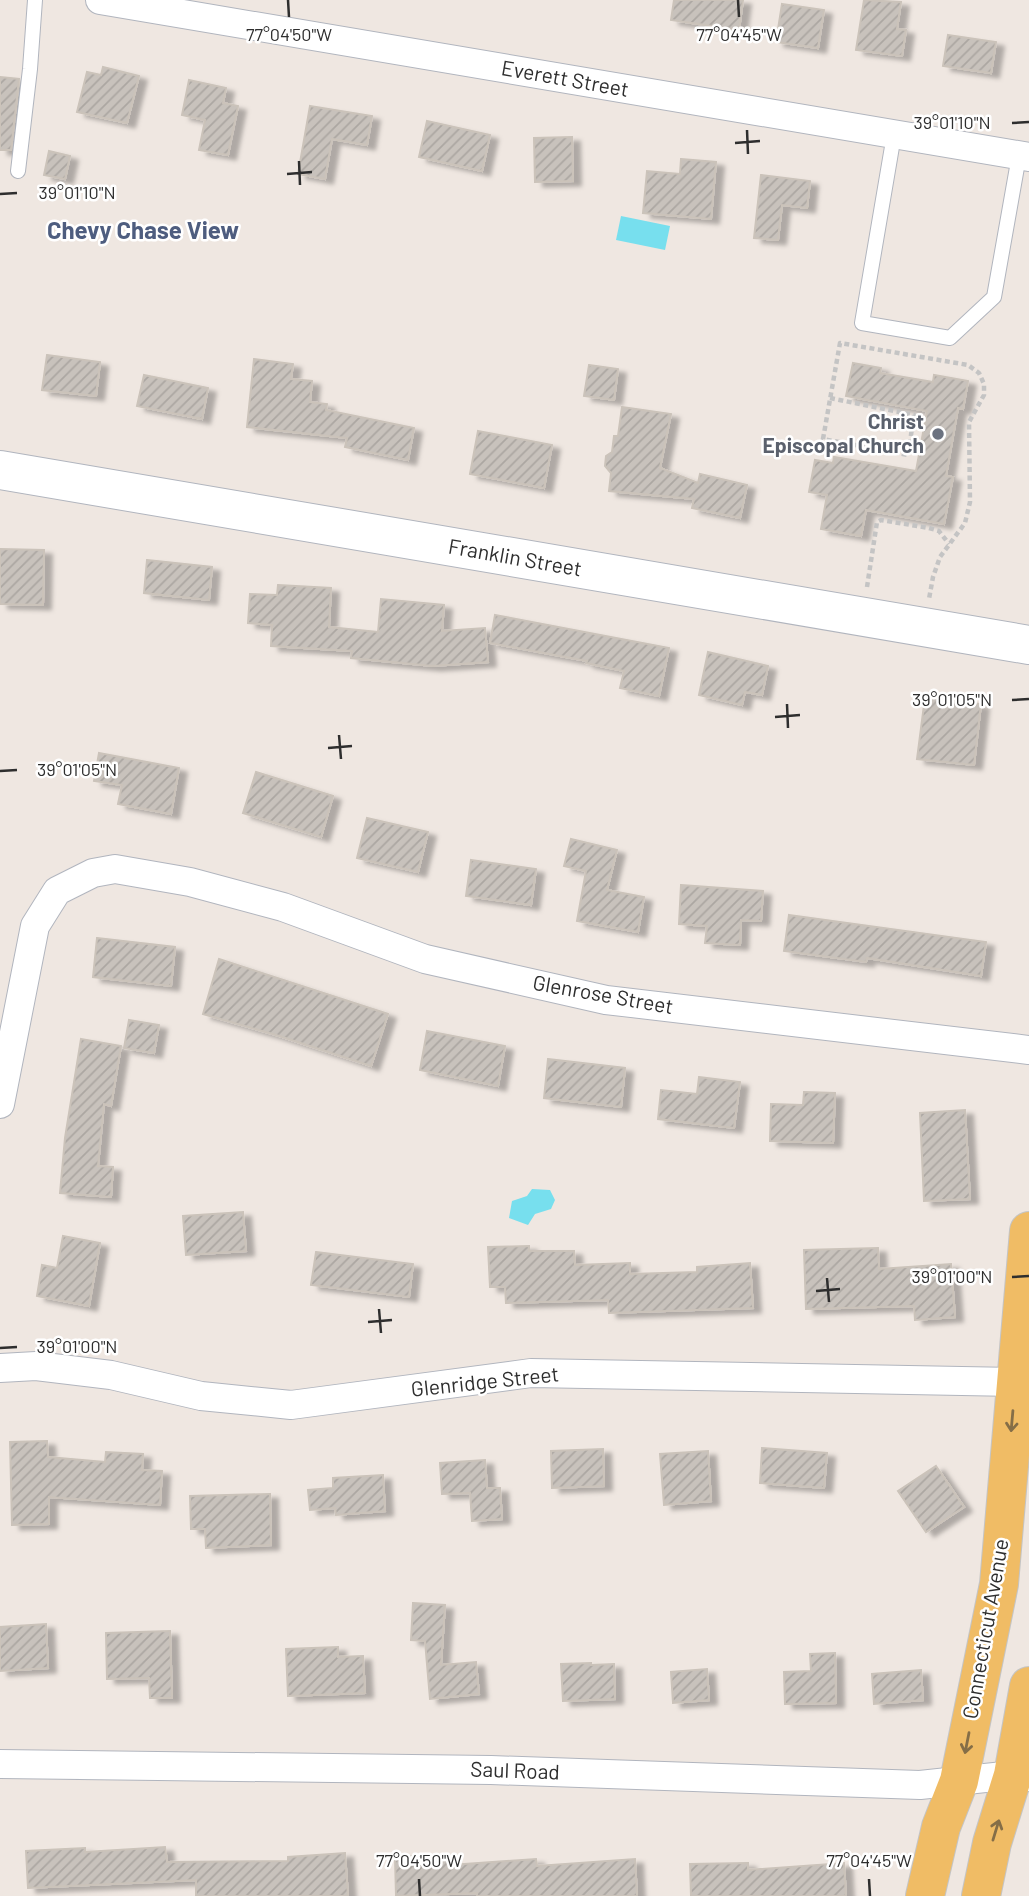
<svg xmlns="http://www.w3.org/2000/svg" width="1029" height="1896" viewBox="0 0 1029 1896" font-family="Barlow,sans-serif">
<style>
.water{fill:#77dfee}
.building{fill:url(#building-hatch);stroke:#cbc3ba;stroke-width:2;filter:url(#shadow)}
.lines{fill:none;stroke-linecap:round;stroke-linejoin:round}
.lane-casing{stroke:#b1b5be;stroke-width:16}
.street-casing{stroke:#b1b5be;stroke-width:30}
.secondary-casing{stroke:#b1b5be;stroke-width:40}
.primary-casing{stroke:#c4c4c4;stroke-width:40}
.path{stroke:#c4c4c4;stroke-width:4.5;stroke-dasharray:5 3.5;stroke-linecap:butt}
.lane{stroke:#fff;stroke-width:14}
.street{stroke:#fff;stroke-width:28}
.secondary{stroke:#fff;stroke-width:38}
.primary{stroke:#f0bc65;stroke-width:38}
.oneway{stroke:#856e47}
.ticks{fill:none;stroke:#2e2e2e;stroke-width:2.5}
.worship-dot{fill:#6b7280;stroke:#fff;stroke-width:2.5}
.labels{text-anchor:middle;stroke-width:5;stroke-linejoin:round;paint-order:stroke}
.street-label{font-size:21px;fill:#2e2e2e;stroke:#fff}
.worship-label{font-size:21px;font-weight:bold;fill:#5b616d;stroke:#fff;text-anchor:end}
.quarter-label{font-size:24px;font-weight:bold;fill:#4e5d7f;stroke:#fff}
.ticks-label{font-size:18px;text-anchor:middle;fill:#2e2e2e;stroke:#fff;stroke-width:5;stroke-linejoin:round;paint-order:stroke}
</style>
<defs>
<pattern id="building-hatch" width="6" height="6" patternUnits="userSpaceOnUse" patternTransform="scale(1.75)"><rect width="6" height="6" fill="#c8c2bc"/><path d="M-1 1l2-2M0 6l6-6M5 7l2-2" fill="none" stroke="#aca7a2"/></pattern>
<filter id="shadow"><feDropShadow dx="8" dy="4.5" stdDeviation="2" flood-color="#0004"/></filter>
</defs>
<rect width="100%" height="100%" fill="#efe7e1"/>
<!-- water -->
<g class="water">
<polygon points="621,216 670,226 665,250 616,240"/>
<polygon points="532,1189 550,1190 555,1200 551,1209 535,1214 528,1225 509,1218 512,1201 527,1196"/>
</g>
<!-- building -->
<g class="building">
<polygon points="674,0 743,0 739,30 671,20"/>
<polygon points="864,0 901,2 897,29 906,30 902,56 856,50"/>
<polygon points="782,4 824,10 818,48 776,42"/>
<polygon points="948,35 996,42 991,73 943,66"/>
<polygon points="103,67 139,76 127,123 77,112 87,72 101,75"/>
<polygon points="0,77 19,79 11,150 0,150"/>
<polygon points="189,80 226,88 223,103 238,106 228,155 199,150 205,120 182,115"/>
<polygon points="310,106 372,116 367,145 332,139 325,179 298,174"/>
<polygon points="427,121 490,135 482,171 419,157"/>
<polygon points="572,137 573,181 535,182 534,138"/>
<polygon points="49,151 70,156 65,179 44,175"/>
<polygon points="681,159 716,162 711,219 643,213 647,171 680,174"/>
<polygon points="761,175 810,181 807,208 782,205 778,240 754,238"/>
<polygon points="47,355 100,362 96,396 42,390"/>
<polygon points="254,359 293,364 291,379 312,381 310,402 327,404 326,410 414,428 408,460 345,447 347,438 247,427"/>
<polygon points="853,363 881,368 880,373 933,382 934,375 968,381 963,409 958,408 946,476 953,477 944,524 866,510 861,536 821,529 827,495 809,492 815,460 833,463 834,457 916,471 927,411 846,396"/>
<polygon points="589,365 618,369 614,400 584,396"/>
<polygon points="144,375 208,388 202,419 137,406"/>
<polygon points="622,407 671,414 660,468 698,483 700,474 747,485 740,518 692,508 694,499 609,491 611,473 605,466 606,456 612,452 614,436 618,436"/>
<polygon points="478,431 552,445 544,488 470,474"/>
<polygon points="0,549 44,550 43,605 0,604"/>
<polygon points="147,560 212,567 209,600 144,593"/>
<polygon points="278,585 331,588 329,627 378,632 381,599 444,605 442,631 485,628 488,662 433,666 351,658 352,651 271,646 272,625 248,623 250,594 277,595"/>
<polygon points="495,615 669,648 659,696 620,688 624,671 586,663 587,661 490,643"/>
<polygon points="708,652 768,666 762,695 745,692 742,705 699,695"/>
<polygon points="925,697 981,704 974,765 917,759"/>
<polygon points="99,753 179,768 171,814 118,804 122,785 94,781"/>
<polygon points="256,772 333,796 321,837 243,813"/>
<polygon points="367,818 428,832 418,872 357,858"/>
<polygon points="571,839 617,850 607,890 644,897 638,932 577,921 586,871 564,866"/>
<polygon points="471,860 536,869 531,905 466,896"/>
<polygon points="681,885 763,891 761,921 741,920 740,945 705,943 707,926 679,924"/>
<polygon points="789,915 986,942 981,976 867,958 866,962 784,951"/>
<polygon points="97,938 175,947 171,986 93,977"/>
<polygon points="219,959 388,1014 371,1066 276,1035 203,1014"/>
<polygon points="129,1020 159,1025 154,1053 124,1048"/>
<polygon points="427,1031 505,1046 498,1086 420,1070"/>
<polygon points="81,1039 121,1046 111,1106 104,1104 98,1166 113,1167 111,1197 60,1193 65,1138"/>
<polygon points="548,1059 625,1068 621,1107 544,1098"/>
<polygon points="699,1077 740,1082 734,1128 658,1119 661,1090 697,1094"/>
<polygon points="804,1092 835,1093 833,1143 770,1141 771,1104 803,1105"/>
<polygon points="965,1110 970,1199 924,1201 920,1113"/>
<polygon points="243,1212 246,1251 186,1255 183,1216"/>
<polygon points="63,1236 100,1243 89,1306 37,1296 42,1265 57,1268"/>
<polygon points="529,1246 529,1251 574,1251 575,1265 630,1263 630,1274 697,1272 697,1267 750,1263 753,1308 609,1313 608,1300 506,1303 505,1287 490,1287 488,1247"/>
<polygon points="878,1248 879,1269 951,1264 955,1317 915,1320 914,1306 806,1309 804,1250"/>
<polygon points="316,1252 413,1264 409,1297 311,1285"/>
<polygon points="47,1441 48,1457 105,1462 106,1452 143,1454 142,1470 162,1471 160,1505 49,1497 49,1524 12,1525 10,1442"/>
<polygon points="762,1448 827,1453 824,1488 760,1483"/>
<polygon points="603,1449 604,1486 552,1488 551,1451"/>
<polygon points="708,1451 711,1501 664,1505 660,1454"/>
<polygon points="485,1460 487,1488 500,1488 502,1519 472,1521 470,1493 442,1494 440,1463"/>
<polygon points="936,1466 964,1507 926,1532 898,1491"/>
<polygon points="383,1475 385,1511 336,1515 335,1508 310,1510 308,1490 333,1488 333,1478"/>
<polygon points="270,1494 271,1545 206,1548 205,1529 191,1529 190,1496"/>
<polygon points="413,1603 445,1605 441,1665 476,1662 479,1694 430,1699 425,1641 411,1640"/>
<polygon points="46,1624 48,1668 0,1671 0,1627"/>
<polygon points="170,1631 172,1698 150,1698 149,1678 107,1679 106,1633"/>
<polygon points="338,1647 338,1657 363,1656 365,1693 288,1696 286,1649"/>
<polygon points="835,1653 836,1703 785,1704 784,1672 811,1671 810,1654"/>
<polygon points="591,1663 591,1665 614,1664 615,1699 563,1701 561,1664"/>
<polygon points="707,1669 709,1700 673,1703 671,1672"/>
<polygon points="921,1670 923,1700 874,1704 872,1674"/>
<polygon points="165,1847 167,1862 288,1861 288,1857 345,1853 348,1896 196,1896 196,1880 28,1888 26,1851 85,1848 85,1852"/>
<polygon points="449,1854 450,1865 536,1859 537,1866 635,1859 637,1896 477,1896 477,1893 396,1896 395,1857"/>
<polygon points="748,1863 748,1870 844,1863 846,1896 691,1896 690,1864"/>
</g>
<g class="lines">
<!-- lane casing -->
<g class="lane-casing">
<g id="lane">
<polyline points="894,135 862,323 950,338 994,297 1019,156"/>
<polyline points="18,171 30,69 35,0"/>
</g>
</g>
<!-- street casing -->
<g class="street-casing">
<g id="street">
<polyline points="100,0 1029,157"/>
<polyline points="0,1104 35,926 57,891 93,873 115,869 190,882 283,907 425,959 606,1000 1029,1050"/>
<polyline points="0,1368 36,1366 111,1375 201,1396 291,1405 531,1373 1015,1382"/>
<polyline points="0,1764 491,1770 920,1785 1013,1775 1029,1777"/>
</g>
</g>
<!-- secondary casing -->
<g class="secondary-casing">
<polyline id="secondary" points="0,470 1029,645"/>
</g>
<!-- primary casing -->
<g class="primary-casing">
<g id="primary">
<polyline points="925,1896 941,1827 959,1781 999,1584 1029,1231"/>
<polyline points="981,1896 992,1843 1013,1775 1029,1686"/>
</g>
</g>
<!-- path -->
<g class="path">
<polyline points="830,398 914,415 908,455 823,439 840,343 968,365 979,373 984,384 984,395 969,422 970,502 965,523 940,557 933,577 929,599"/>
<polyline points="867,587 877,522 881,520 929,528 939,531 949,544"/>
</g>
<!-- lane -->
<use href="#lane" class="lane"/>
<!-- street -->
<use href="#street" class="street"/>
<!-- secondary -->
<use href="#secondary" class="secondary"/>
<!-- primary -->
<use href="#primary" class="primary"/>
</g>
<!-- one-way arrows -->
<defs><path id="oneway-shaft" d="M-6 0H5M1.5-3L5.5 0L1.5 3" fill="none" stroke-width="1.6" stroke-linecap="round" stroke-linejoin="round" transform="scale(1.75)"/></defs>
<g class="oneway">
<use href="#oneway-shaft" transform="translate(1012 1421) rotate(95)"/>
<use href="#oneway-shaft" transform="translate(967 1743) rotate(101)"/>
<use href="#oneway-shaft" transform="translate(996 1830) rotate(-73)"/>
</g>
<!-- ticks -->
<path class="ticks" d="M288,0l1,17M738,0l1,17M1012,123l17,-1M747,130l1,24M735,143l25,-2M299,161l1,24M287,174l25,-2M0,194l17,-1M1012,700l17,-1M787,704l1,24M775,717l25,-2M339,735l2,24M328,748l24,-2M0,771l17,-1M1012,1277l17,-1M827,1278l2,24M816,1291l24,-2M379,1309l2,24M368,1322l24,-2M0,1348l17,-1M419,1879l1,17M869,1879l1,17"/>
<!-- markers -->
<circle class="worship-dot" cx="938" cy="434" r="7"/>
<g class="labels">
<!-- street labels -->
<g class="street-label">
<text transform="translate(565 79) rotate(10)" y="7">Everett Street</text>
<text transform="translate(515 558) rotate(10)" y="7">Franklin Street</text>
<text transform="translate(603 995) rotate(10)" y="7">Glenrose Street</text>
<text transform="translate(485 1382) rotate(-6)" y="7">Glenridge Street</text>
<text transform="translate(986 1629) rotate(-80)" y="7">Connecticut Avenue</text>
<text transform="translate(515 1771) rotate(2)" y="7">Saul Road</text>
</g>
<!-- worship labels -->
<g class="worship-label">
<text x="924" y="429">Christ<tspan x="924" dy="24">Episcopal Church</tspan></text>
</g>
<!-- quarter labels -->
<g class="quarter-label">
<text x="143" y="239">Chevy Chase View</text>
</g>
</g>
<g class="ticks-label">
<text x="289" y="41">77°04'50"W</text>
<text x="739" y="41">77°04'45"W</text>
<text x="952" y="129">39°01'10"N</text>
<text x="77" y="199">39°01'10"N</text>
<text x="952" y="706">39°01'05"N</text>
<text x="77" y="776">39°01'05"N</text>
<text x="952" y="1283">39°01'00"N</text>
<text x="77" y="1353">39°01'00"N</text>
<text x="419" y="1867">77°04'50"W</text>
<text x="869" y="1867">77°04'45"W</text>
</g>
</svg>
